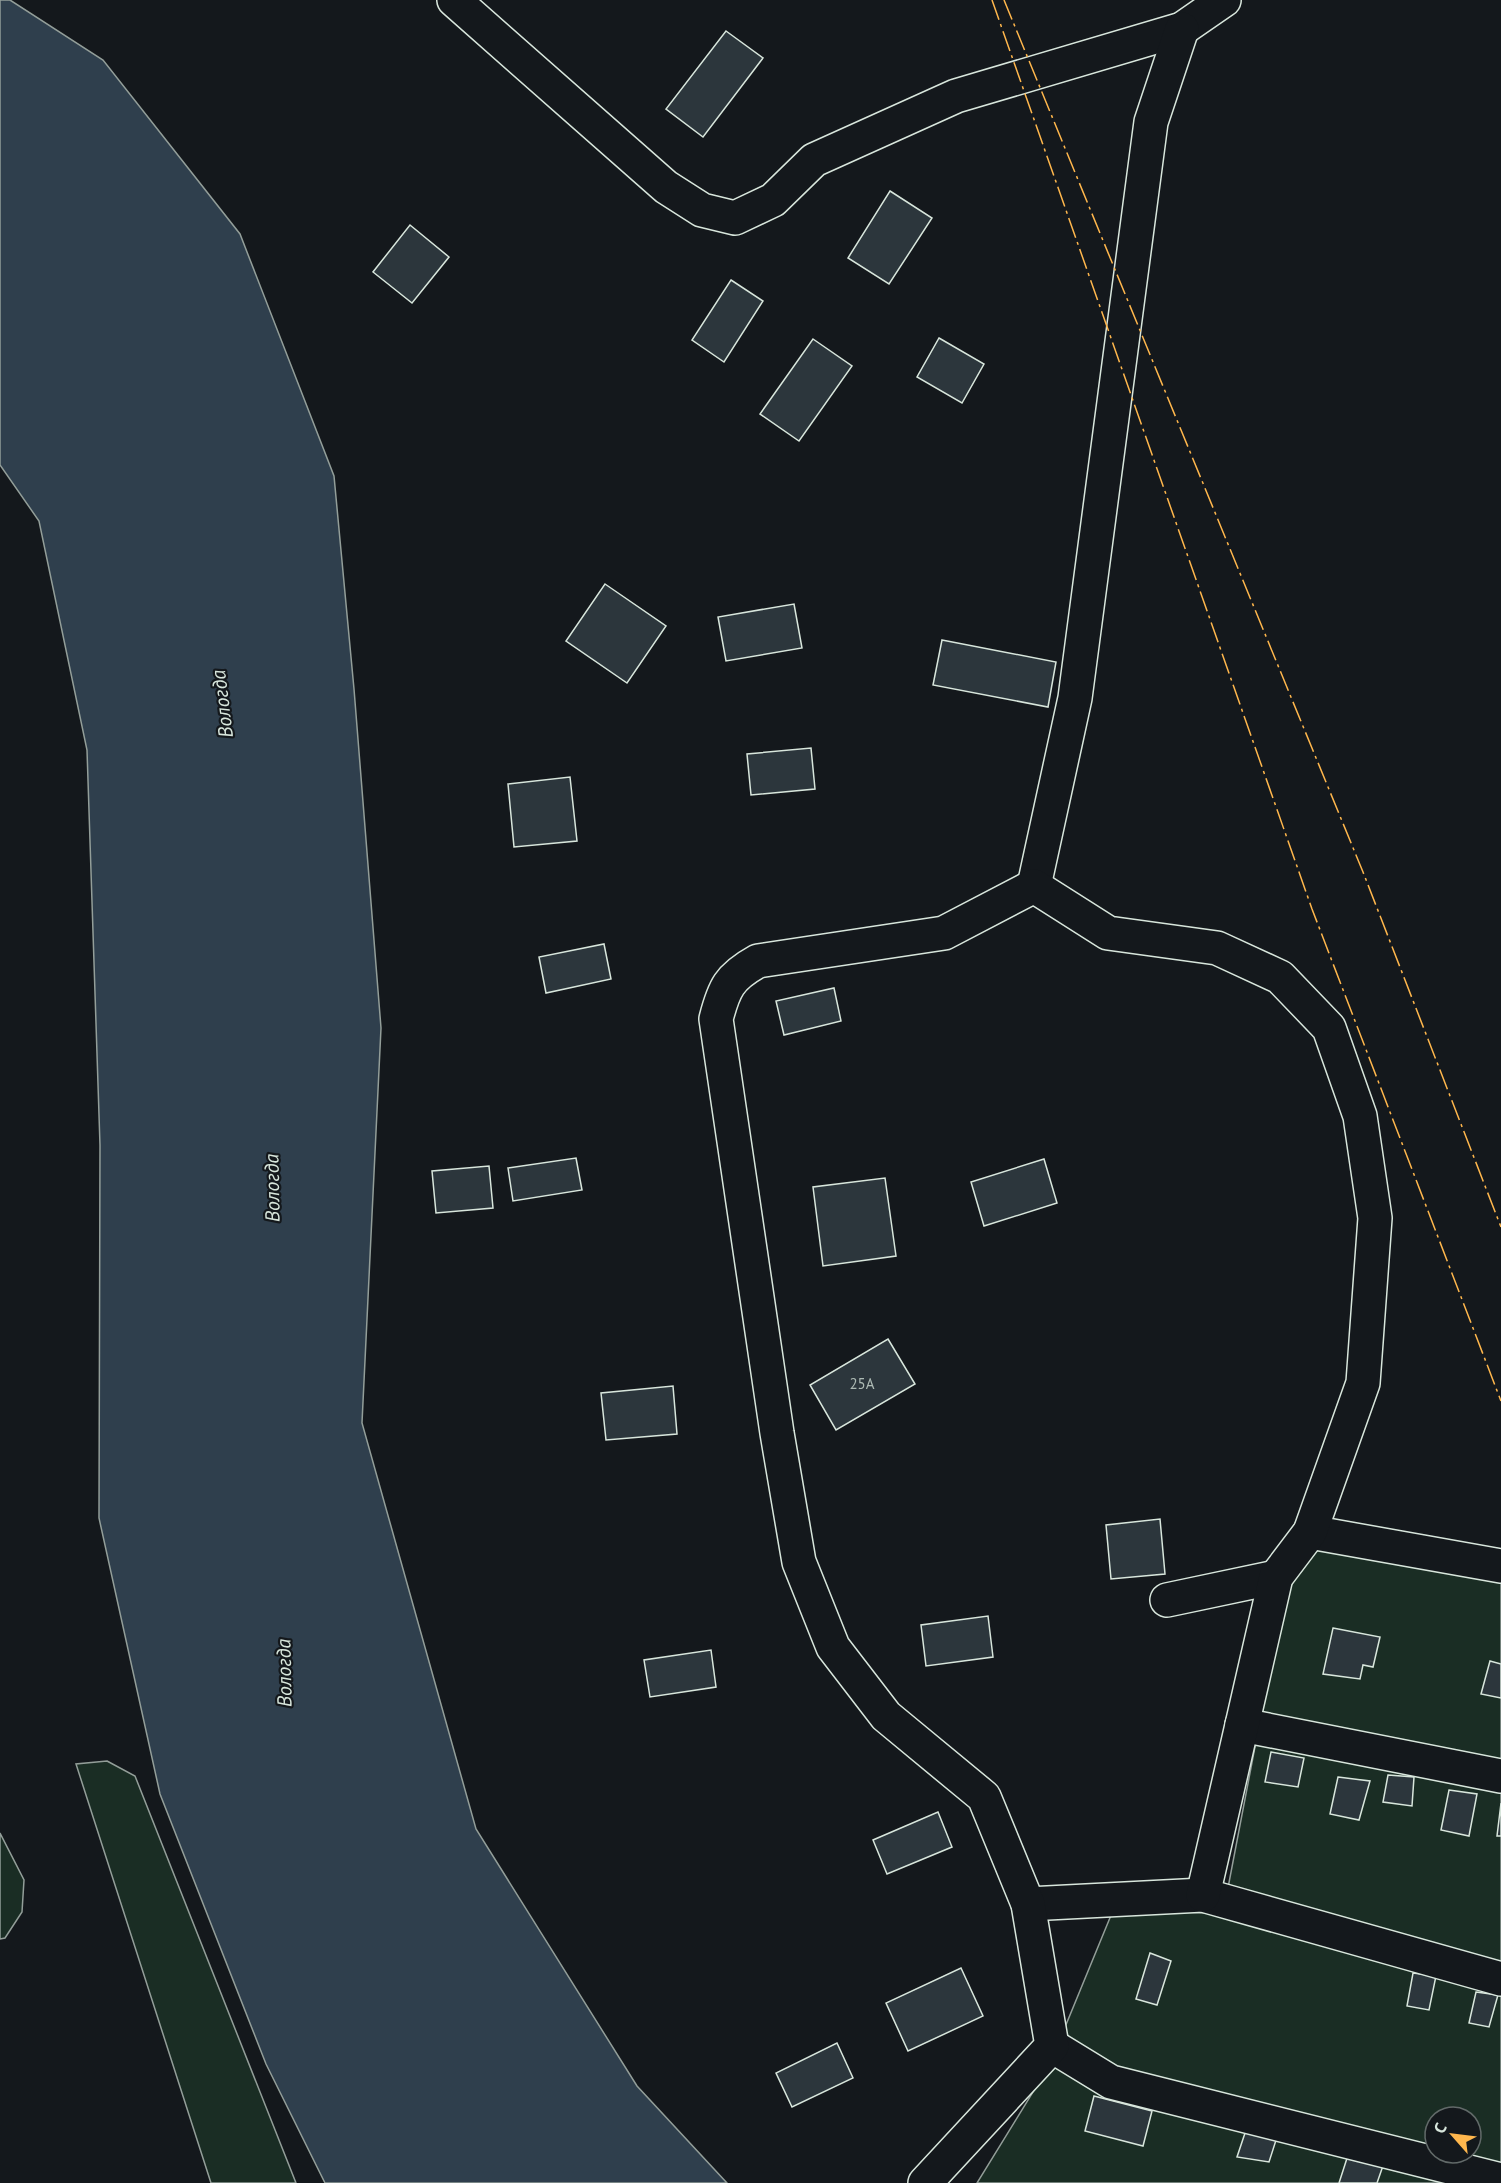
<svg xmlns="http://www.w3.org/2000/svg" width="1501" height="2183" viewBox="0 0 1501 2183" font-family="'PT Sans',sans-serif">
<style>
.green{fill:#1a2d24;stroke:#939e99;stroke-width:1.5;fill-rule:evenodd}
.water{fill:#2f3f4d;stroke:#939e99;stroke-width:1.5}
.building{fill:#2c363c;stroke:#d8e6dc;stroke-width:1.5}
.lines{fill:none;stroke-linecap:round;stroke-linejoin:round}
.minor-casing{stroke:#d8e6dc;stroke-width:36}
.minor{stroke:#14181c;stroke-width:33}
.power{stroke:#ffb74d;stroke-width:1.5;stroke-dasharray:21 4.5 3 4.5;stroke-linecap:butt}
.labels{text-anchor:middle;stroke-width:4.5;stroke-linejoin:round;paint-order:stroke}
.number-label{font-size:15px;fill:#adbab4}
.water-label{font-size:20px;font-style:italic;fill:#d8e6dc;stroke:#14181c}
</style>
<rect width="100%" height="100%" fill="#14181c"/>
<!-- green -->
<g class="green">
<path d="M1298,1522l203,27v634h-524l72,-117 65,-158 109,6zM1435,2117h36v36h-36z"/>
<polygon points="107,1761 135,1776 296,2183 211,2183 76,1764"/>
<polygon points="0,1833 24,1880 22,1912 5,1938 0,1939"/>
</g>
<!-- water -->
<polygon class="water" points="0,0 10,0 103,60 240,234 334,476 354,689 381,1028 362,1423 476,1829 637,2086 727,2183 325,2183 266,2064 160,1794 99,1518 100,1145 87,750 39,521 0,465"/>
<!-- building -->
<g class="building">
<polygon points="726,31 763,58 703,137 666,109"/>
<polygon points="890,191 932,218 889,284 848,258"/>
<polygon points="410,225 449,257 412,303 373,272"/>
<polygon points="731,280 763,301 724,362 692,340"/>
<polygon points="939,338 984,364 962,403 917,377"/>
<polygon points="813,339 852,366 799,441 760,414"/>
<polygon points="605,584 666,626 627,683 566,641"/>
<polygon points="794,604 802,648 726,661 718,617"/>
<polygon points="942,640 1056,662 1048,707 933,685"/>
<polygon points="811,748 815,789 751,795 747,754"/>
<polygon points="570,777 577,841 514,847 508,784"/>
<polygon points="604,944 611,979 546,993 539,957"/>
<polygon points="834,988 841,1021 784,1035 776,1001"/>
<polygon points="576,1158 582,1190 513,1201 508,1168"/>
<polygon points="1044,1159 1057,1203 984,1226 971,1182"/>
<polygon points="489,1166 493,1208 436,1213 432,1171"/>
<polygon points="885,1178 896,1256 823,1266 813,1187"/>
<polygon points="888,1339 915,1384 836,1430 810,1385"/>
<polygon points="673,1386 677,1434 606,1440 601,1393"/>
<polygon points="1160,1519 1165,1574 1111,1579 1106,1525"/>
<polygon points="988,1616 993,1657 926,1666 921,1625"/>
<polygon points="1333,1628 1380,1637 1373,1667 1363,1665 1360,1679 1323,1674"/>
<polygon points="711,1650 716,1687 650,1697 644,1660"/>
<polygon points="1490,1661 1501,1664 1501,1698 1481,1694"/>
<polygon points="1271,1752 1304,1758 1298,1787 1265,1782"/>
<polygon points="1388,1775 1414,1777 1412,1806 1383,1802"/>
<polygon points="1338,1777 1370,1781 1359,1820 1330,1814"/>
<polygon points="1449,1790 1477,1794 1469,1836 1441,1830"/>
<polygon points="1501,1803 1501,1836 1497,1836"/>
<polygon points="938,1812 952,1847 887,1874 873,1840"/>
<polygon points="1150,1953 1171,1961 1157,2005 1136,1999"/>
<polygon points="961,1968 983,2016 908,2051 886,2003"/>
<polygon points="1413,1973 1436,1976 1429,2010 1407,2006"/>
<polygon points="1476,1992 1498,1995 1489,2027 1469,2023"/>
<polygon points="837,2043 853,2078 792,2107 776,2073"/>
<polygon points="1094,2096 1152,2111 1143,2146 1085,2131"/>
<polygon points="1246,2130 1278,2134 1269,2162 1237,2157"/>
<polygon points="1350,2149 1385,2160 1377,2183 1339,2183"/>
</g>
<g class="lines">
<!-- minor casing -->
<g class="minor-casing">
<g id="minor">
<polyline points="454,0 666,187 702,210 735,218 773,200 814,160 956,96 1182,29 1224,0"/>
<polyline points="1034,886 1075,698 1151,122 1182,29"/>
<polyline points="1310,1532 1501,1566"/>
<polyline points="1167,1600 1276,1577"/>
<polyline points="1242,1725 1501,1776"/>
<polyline points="1028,1904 1203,1895 1501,1979"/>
<polyline points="1052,2046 1111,2082 1501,2180"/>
<path d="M925,2183l127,-137 -24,-142 -44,-107 -98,-81 -53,-69 -34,-85 -22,-129 -61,-414c8,-31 13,-42 42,-58l186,-28 90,-47 74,47 109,15 63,29 49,51 31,88 15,102 -12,165 -53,149 -34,45 -73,318"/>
</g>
</g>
<!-- minor -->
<use href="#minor" class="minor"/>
<!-- power -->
<g class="power">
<polyline points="992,0 1312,909 1501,1401"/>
<polyline points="1004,0 1363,872 1501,1227"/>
</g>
</g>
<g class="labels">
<!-- number labels -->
<g class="number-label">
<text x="862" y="1389">25А</text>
</g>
<!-- water labels -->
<g class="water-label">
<text transform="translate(222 704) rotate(-97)" y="7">Вологда</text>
<text transform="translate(272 1188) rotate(-91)" y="7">Вологда</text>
<text transform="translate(284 1673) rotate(-91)" y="7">Вологда</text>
</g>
</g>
<!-- north arrow -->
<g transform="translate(1453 2135) rotate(298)"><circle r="28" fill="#14181c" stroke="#626a69" stroke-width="1.5"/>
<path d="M0-4.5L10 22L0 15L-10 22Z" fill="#ffb74d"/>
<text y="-9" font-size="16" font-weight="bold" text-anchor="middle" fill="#d8e6dc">С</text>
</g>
</svg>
